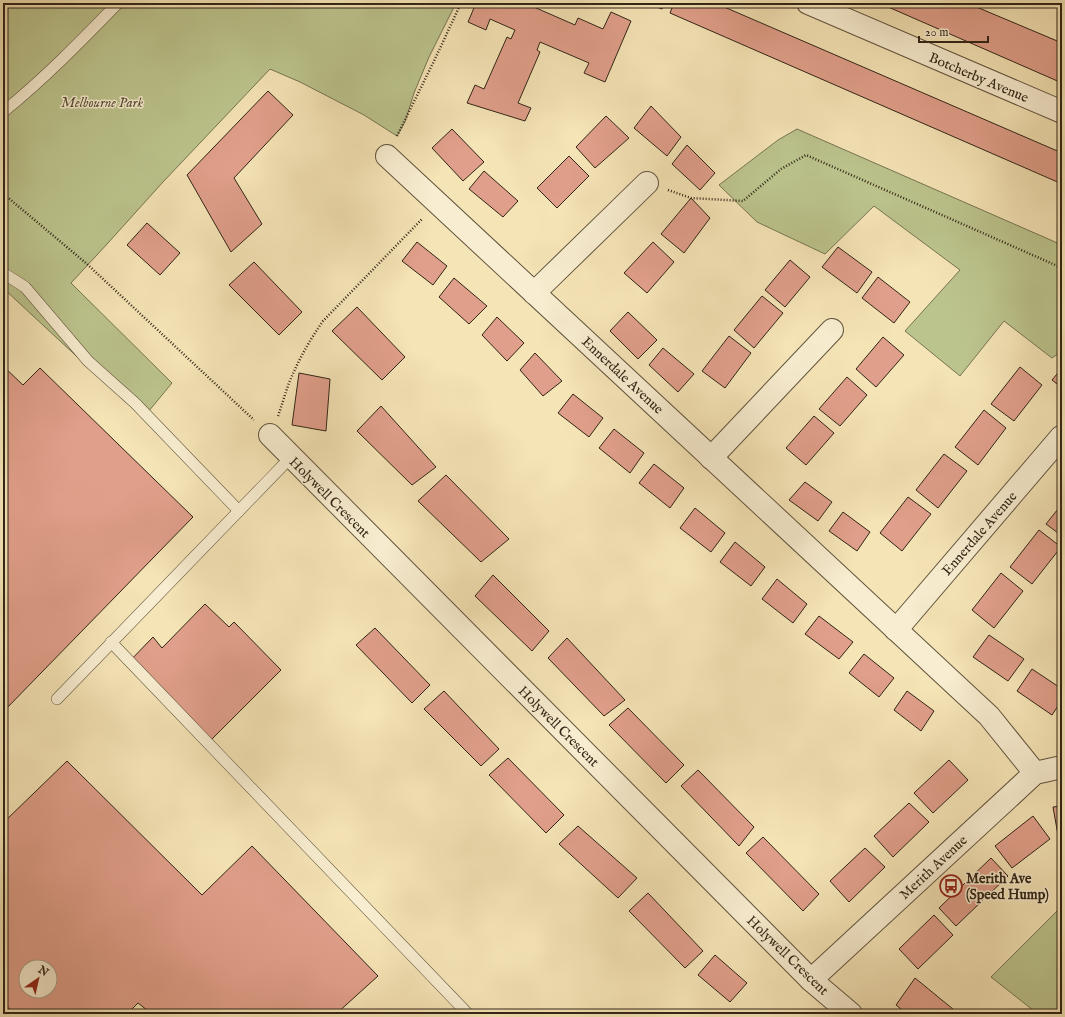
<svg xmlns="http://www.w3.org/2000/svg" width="1065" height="1017" viewBox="0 0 1065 1017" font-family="'IM FELL English',serif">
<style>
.green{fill:#bcc48d;stroke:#767452}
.building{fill:#e09f8a;stroke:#312516;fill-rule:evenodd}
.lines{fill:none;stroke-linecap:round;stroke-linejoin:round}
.lane-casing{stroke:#62553e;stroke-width:12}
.street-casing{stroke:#62553e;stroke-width:24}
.path{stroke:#312516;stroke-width:2.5;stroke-dasharray:1 2;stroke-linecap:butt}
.lane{stroke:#f8edd0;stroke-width:11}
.street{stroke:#f8edd0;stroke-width:22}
.labels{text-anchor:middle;stroke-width:3;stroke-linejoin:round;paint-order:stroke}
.street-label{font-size:14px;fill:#312516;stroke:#f8edd0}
.park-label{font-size:14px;font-style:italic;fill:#544d34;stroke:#f8edd0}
.poi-label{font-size:14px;font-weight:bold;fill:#312516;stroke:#f8edd0;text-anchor:start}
</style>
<rect width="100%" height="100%" fill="#f5e4b6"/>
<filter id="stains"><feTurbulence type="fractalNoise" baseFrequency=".005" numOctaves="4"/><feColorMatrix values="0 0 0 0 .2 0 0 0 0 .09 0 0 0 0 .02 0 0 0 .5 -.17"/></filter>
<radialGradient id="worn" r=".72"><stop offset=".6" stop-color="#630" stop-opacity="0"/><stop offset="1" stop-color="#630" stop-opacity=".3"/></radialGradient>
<!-- green -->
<g class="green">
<polygon points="3,3 456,3 429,57 414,93 405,122 397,136 364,115 300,82 270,69 163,182 108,243 71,283 172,383 143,418 3,288"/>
<polygon points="797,129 1062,245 1062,351 1052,358 1004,321 960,376 905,331 960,270 874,206 825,254 757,222 719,185 778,140"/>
<polygon points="1062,906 1062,1014 1038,1014 991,977"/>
</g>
<!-- building -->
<g class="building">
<polygon points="476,3 527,3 527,4 575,25 578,18 603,29 611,12 631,21 605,82 584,73 589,63 540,42 537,50 540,52 518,103 531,108 525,121 467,103 475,85 484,89 507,37 511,39 515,30 490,19 486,30 468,22"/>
<polygon points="647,3 664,3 662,9"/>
<polygon points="674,3 715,3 1062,153 1062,184 670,13"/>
<polygon points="879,3 967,3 1062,43 1062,83"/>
<polygon points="268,91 293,115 234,178 262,224 231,252 187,175"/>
<polygon points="651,106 681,137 667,156 634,128"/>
<polygon points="606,116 629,138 595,168 576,147"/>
<polygon points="452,129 484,162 463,181 432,148"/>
<polygon points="687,145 715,173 700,190 672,164"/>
<polygon points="569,156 589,176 557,208 537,188"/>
<polygon points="484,171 518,201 503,217 469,189"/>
<polygon points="691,198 710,218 684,253 661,234"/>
<polygon points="147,223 180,253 160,275 127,245"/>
<polygon points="417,242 447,266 433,285 402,261"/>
<polygon points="653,242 674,262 647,293 624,273"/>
<polygon points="838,247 872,272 857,293 822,267"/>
<polygon points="790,260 810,277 785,307 765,290"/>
<polygon points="254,262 302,312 279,335 229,285"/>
<polygon points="878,277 910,302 894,323 862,298"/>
<polygon points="454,278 487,306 469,324 439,297"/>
<polygon points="762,296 783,313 754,348 734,330"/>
<polygon points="357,307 405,357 382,380 332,331"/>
<polygon points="628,312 657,340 638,359 610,331"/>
<polygon points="497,317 524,343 507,361 482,335"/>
<polygon points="729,336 751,353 725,388 702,371"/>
<polygon points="883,337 904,355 876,387 856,369"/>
<polygon points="663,348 694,374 678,392 649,365"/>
<polygon points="535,353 562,381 543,396 520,370"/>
<polygon points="3,366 23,385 40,368 193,517 3,712"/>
<polygon points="1020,367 1042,385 1014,421 991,404"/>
<polygon points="1062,368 1062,388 1052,380"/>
<polygon points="299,373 330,379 326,431 292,425"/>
<polygon points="847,377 867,395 840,426 819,409"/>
<polygon points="573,394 603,418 589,437 558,413"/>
<polygon points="381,406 436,467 412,485 357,431"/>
<polygon points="984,410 1006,428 978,465 955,447"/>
<polygon points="814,416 834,433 806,465 786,448"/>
<polygon points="614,429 644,453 630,473 599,448"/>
<polygon points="944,454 967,471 938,508 916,490"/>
<polygon points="654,464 684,488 670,508 639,483"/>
<polygon points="446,475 509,539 481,562 418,501"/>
<polygon points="805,482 832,502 818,521 789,500"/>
<polygon points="908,497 931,514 902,551 880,533"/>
<polygon points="1062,504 1062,536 1046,524"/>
<polygon points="695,508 725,533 711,552 680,528"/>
<polygon points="843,512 870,532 857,551 829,531"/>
<polygon points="1039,530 1061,547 1032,584 1010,567"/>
<polygon points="735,542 765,567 751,586 720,562"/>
<polygon points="1001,573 1023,591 994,628 972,610"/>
<polygon points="493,575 549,631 532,651 475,596"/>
<polygon points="777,579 807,604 793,623 762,599"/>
<polygon points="205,604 229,627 234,622 281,670 206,745 126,665 153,637 162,648"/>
<polygon points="819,616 853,642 839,659 805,634"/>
<polygon points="375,628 430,685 412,703 356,645"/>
<polygon points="989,635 1024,659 1008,681 973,657"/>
<polygon points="567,638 625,700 604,716 548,658"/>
<polygon points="864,654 894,678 879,697 849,673"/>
<polygon points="1032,669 1062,689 1062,700 1052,715 1017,691"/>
<polygon points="444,691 499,749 481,766 424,709"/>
<polygon points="907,691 934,711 921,731 894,710"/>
<polygon points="628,708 684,765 666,783 609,725"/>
<polygon points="508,758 564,815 546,833 489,775"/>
<polygon points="949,760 968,780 933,813 914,793"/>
<path d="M67,761l135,134 50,-49 126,130 -42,38h-184l-14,-11 -11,11h-112l-12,-11v-180zM26,967h24v24h-24z"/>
<polygon points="698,770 754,827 739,846 681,786"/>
<polygon points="909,803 929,822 893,857 874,836"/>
<polygon points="1062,806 1062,834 1058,835 1053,807"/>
<polygon points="1033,816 1050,839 1012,868 995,846"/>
<polygon points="578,826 637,878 618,898 559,844"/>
<polygon points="763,837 819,894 803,911 746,853"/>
<polygon points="865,848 885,867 849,902 830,881"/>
<polygon points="991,858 1008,876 956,926 939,908"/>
<polygon points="648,893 703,951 685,968 629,911"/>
<polygon points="934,915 953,935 918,969 899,949"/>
<polygon points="715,955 747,983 730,1002 698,975"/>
<polygon points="915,978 959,1014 907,1014 896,1005"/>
</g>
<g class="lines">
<!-- lane casing -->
<g class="lane-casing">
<g id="lane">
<path d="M3,112c41,-33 78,-71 115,-109"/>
<polyline points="3,273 25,287 88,361 135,403 239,511"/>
<polyline points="111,642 468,1014"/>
<polyline points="57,699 291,457"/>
</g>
</g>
<!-- street casing -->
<g class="street-casing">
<g id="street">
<polyline points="808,3 1062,112"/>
<polyline points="387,156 989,716 1035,773"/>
<polyline points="534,293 647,183"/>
<polyline points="270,435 811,980 851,1014"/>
<polyline points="711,458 832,330"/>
<polyline points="896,630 1061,437"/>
<polyline points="811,980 1035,773 1062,767"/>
</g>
</g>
<!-- path -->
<g class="path">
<polyline points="397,136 436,57 461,3"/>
<polyline points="668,190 691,198 743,201 781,169 806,155 1062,268"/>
<polyline points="3,192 6,196 87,264 254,420"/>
<path d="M278,416c4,-11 7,-22 11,-33 9,-22 20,-42 34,-62l99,-102"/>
</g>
<!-- lane -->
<use href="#lane" class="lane"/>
<!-- street -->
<use href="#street" class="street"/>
</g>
<!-- icons -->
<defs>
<g id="bus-ring" transform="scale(1.15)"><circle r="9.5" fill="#f8edd0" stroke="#8f2418" stroke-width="1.5"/><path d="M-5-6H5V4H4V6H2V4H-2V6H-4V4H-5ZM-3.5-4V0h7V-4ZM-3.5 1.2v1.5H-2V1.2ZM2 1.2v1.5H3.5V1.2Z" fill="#8f2418"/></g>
</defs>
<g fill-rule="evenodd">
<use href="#bus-ring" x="951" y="886"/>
</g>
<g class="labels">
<!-- street labels -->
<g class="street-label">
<text transform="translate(979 77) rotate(23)" y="5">Botcherby Avenue</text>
<text transform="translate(623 375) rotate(43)" y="5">Ennerdale Avenue</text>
<text transform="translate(330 497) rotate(45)" y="5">Holywell Crescent</text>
<text transform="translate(979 533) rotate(-49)" y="5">Ennerdale Avenue</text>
<text transform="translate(559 726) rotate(45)" y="5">Holywell Crescent</text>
<text transform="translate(933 867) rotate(-43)" y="5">Merith Avenue</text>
<text transform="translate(788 955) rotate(44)" y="5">Holywell Crescent</text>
</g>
<!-- park labels -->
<g class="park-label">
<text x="102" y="107">Melbourne Park</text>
</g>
<!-- poi labels -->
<g class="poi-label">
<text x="966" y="883">Merith Ave<tspan x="966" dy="16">(Speed Hump)</tspan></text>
</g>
</g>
<!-- margin -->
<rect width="1065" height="1017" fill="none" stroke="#f5e4b6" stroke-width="16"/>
<rect x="4" y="4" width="1057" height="1009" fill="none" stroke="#312516" stroke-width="2"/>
<rect x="8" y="8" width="1049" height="1001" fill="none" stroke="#312516"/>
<!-- north arrow -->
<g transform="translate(38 979) rotate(34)"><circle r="19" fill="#f8edd0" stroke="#a89d86"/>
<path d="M0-3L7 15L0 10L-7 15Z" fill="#8f2418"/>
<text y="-6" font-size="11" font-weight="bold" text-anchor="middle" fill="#312516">N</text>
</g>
<!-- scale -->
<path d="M919 36v6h69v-6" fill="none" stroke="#312516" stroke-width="2"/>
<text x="925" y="36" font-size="12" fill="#312516" stroke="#f8edd0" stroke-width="3" paint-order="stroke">20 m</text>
<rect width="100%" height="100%" filter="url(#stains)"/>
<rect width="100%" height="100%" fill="url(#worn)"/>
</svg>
